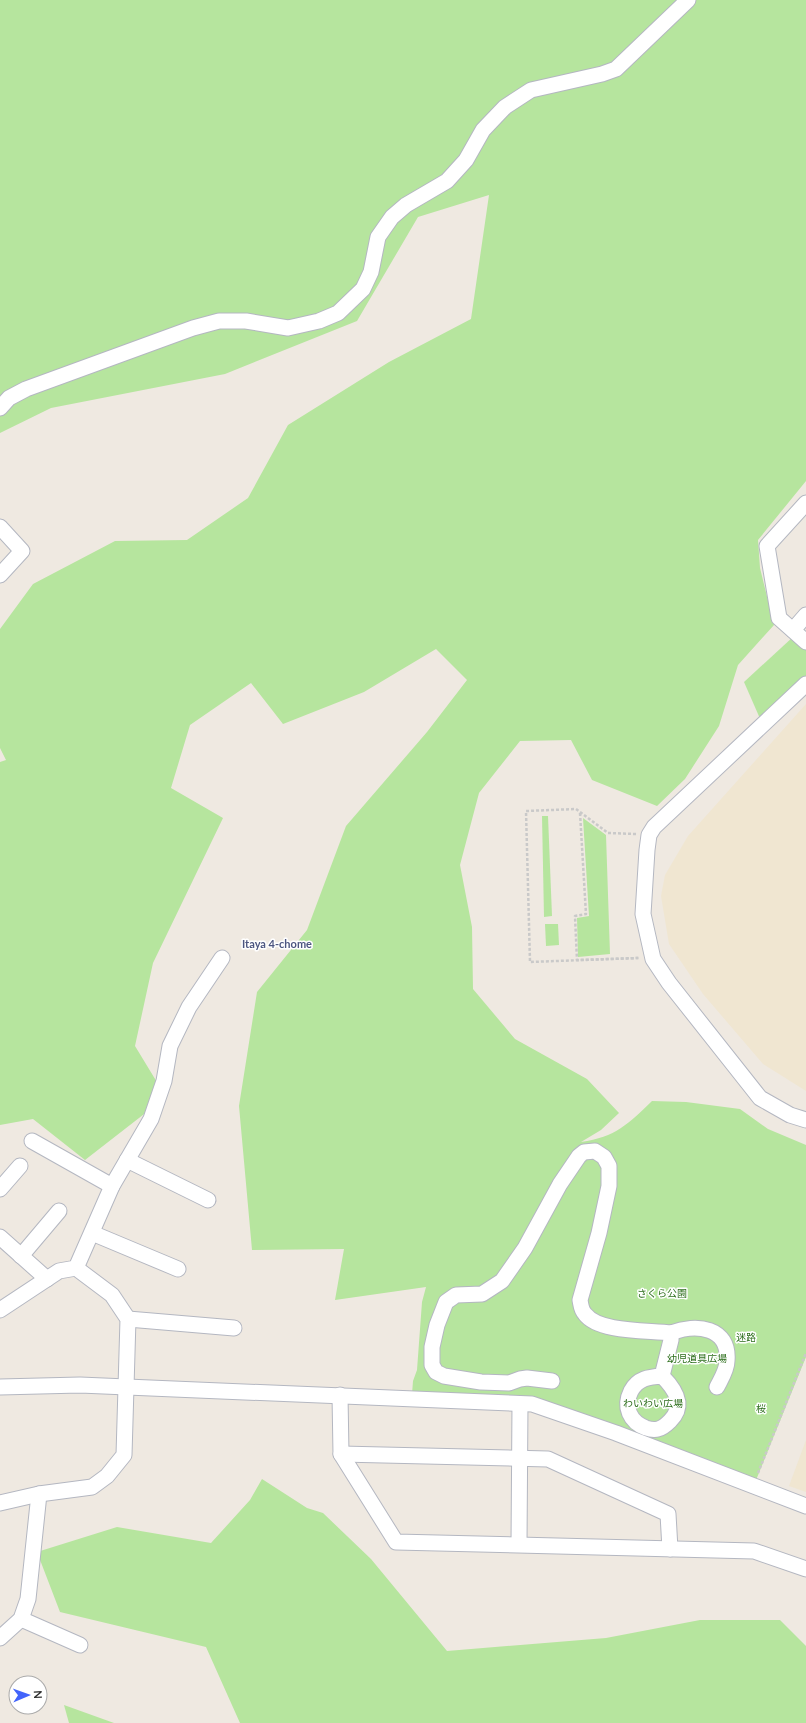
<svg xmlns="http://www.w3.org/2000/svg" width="806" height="1723" viewBox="0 0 806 1723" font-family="Lato,'Noto Sans JP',sans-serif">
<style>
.education{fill:#f0e6d1}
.green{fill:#b6e59e}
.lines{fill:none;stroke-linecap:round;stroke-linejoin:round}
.minor-casing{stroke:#b4b7c1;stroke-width:17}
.path{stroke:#c9c9c9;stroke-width:2.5;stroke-dasharray:3 2;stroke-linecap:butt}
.minor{stroke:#fff;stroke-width:15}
.labels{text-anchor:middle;stroke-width:3;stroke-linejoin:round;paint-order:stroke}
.park-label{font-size:10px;fill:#2c6e1b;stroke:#fff}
.neighbourhood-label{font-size:11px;font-weight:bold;fill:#4d5680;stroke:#fff}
</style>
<rect width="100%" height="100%" fill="#efe9e1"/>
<!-- education -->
<g class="education">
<polygon points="806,704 806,1091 763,1064 703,994 669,944 661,896 665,875 688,836"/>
<polygon points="806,1440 806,1492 789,1486"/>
</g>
<!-- green -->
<g class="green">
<path d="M0,0h806v481l-48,59 2,28 14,57 -36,40 -19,61 -34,53 -28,27 -65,-26 -21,-40 -51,1 -41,52 -19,72 12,62 1,62 42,50 72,40 32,34 -18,17 -20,12c35,-5 47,-18 71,-41l34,1 54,7 28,20 38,16v212l-52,128 -192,-71 -150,-20 1,-13 4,-11 5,-68 4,-15 -91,13 9,-51 -92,1 -13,-144 18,-114 50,-62 39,-104 81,-94 40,-52 -31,-31 -72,43 -81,32 -32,-41 -61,42 -19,63 52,30 -70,145 -18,83 31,51 -81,63 -52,-41 -33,6v-363l6,-2 -6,-12v-119l33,-45 82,-43 72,-1 61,-42 40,-73 101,-63 82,-43 18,-124 -71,22 -61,104 -132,53 -174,34 -51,25z"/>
<polygon points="794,636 806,648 806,683 765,730 744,682"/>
<polygon points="542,816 548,816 552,916 544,917"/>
<polygon points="583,818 606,835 610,954 578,957 577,918 589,916"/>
<polygon points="545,924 558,924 559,945 546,946"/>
<polygon points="262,1479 307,1508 323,1513 371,1559 447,1651 606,1638 700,1620 780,1620 806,1646 806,1723 240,1723 206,1647 60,1612 37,1552 117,1527 211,1543 250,1500"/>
<polygon points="64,1705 114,1723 69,1723"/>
</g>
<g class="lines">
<!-- minor casing -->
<g class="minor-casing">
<g id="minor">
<polyline points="0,408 9,398 26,389 193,328 219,321 246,321 288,328 319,321 338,313 363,289 371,272 378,237 392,217 406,205 447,181 466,160 483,130 505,107 531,90 602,74 616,69 688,0"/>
<polyline points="806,503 767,546 779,618 806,642"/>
<polyline points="0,527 22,551 0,575"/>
<polyline points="793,630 806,615"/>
<polyline points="806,684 654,827 649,835 647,850 643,914 653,959 669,983 760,1098 790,1115 806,1120"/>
<polyline points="32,1141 112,1186"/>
<polyline points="127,1160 208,1200"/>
<polyline points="0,1189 20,1166"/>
<polyline points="92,1233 178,1269"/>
<polyline points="0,1237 47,1279"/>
<polyline points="21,1256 59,1211"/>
<polyline points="0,1310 59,1271 76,1268 112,1186 151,1119 164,1081 170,1046 189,1007 222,958"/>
<polyline points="128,1319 234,1328"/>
<path d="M662,1376c13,13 24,29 8,45 -3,3 -7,7 -12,8 -4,1 -9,0 -12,-1 -16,-6 -23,-21 -15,-37 7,-13 18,-14 31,-15l9,-36v-7"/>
<path d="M552,1381l-25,-3 -7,1 -11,4 -28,-1 -37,-6 -8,-4 -4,-7v-18l5,-22 9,-23 10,-7 26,-1 20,-13 23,-33 35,-64 19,-28 5,-4 11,-1 9,6 5,9v20l-10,47 -19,67c1,5 1,10 5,14 14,19 64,16 86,19 25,-10 59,-6 56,28 0,9 -6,18 -10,26"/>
<polyline points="0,1387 80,1385 532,1404 616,1433 806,1506"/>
<polyline points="340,1395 341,1454 396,1542 754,1551 806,1569"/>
<polyline points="341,1454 548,1459 668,1514 670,1549"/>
<polyline points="0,1503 39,1494 92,1487 107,1476 124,1455 128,1319 112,1295 76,1268"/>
<polyline points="519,1544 520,1404"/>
<polyline points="21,1619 80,1645"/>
<polyline points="0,1638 21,1619 28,1599 39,1494"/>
</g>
</g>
<!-- path -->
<g class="path">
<polyline points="580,813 586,914 575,916 577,960 639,958"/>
<polyline points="636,834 608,833 576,809 526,811 530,962 638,958"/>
<polyline points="758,1473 806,1353"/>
</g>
<!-- minor -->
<use href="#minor" class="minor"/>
</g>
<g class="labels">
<!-- park labels -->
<g class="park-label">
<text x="662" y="1297">さくら公園</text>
<text x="746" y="1341">迷路</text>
<text x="697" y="1362">幼児道具広場</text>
<text x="653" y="1407">わいわい広場</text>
<text x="761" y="1412">桜</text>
</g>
<!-- neighbourhood labels -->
<g class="neighbourhood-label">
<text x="277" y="948">Itaya 4-chome</text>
</g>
</g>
<!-- north arrow -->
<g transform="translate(28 1695) rotate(88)"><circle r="19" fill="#ffffff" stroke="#ababab"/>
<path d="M0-3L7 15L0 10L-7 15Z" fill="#4264fb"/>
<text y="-6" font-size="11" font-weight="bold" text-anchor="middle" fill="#2e2e2e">N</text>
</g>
</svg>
